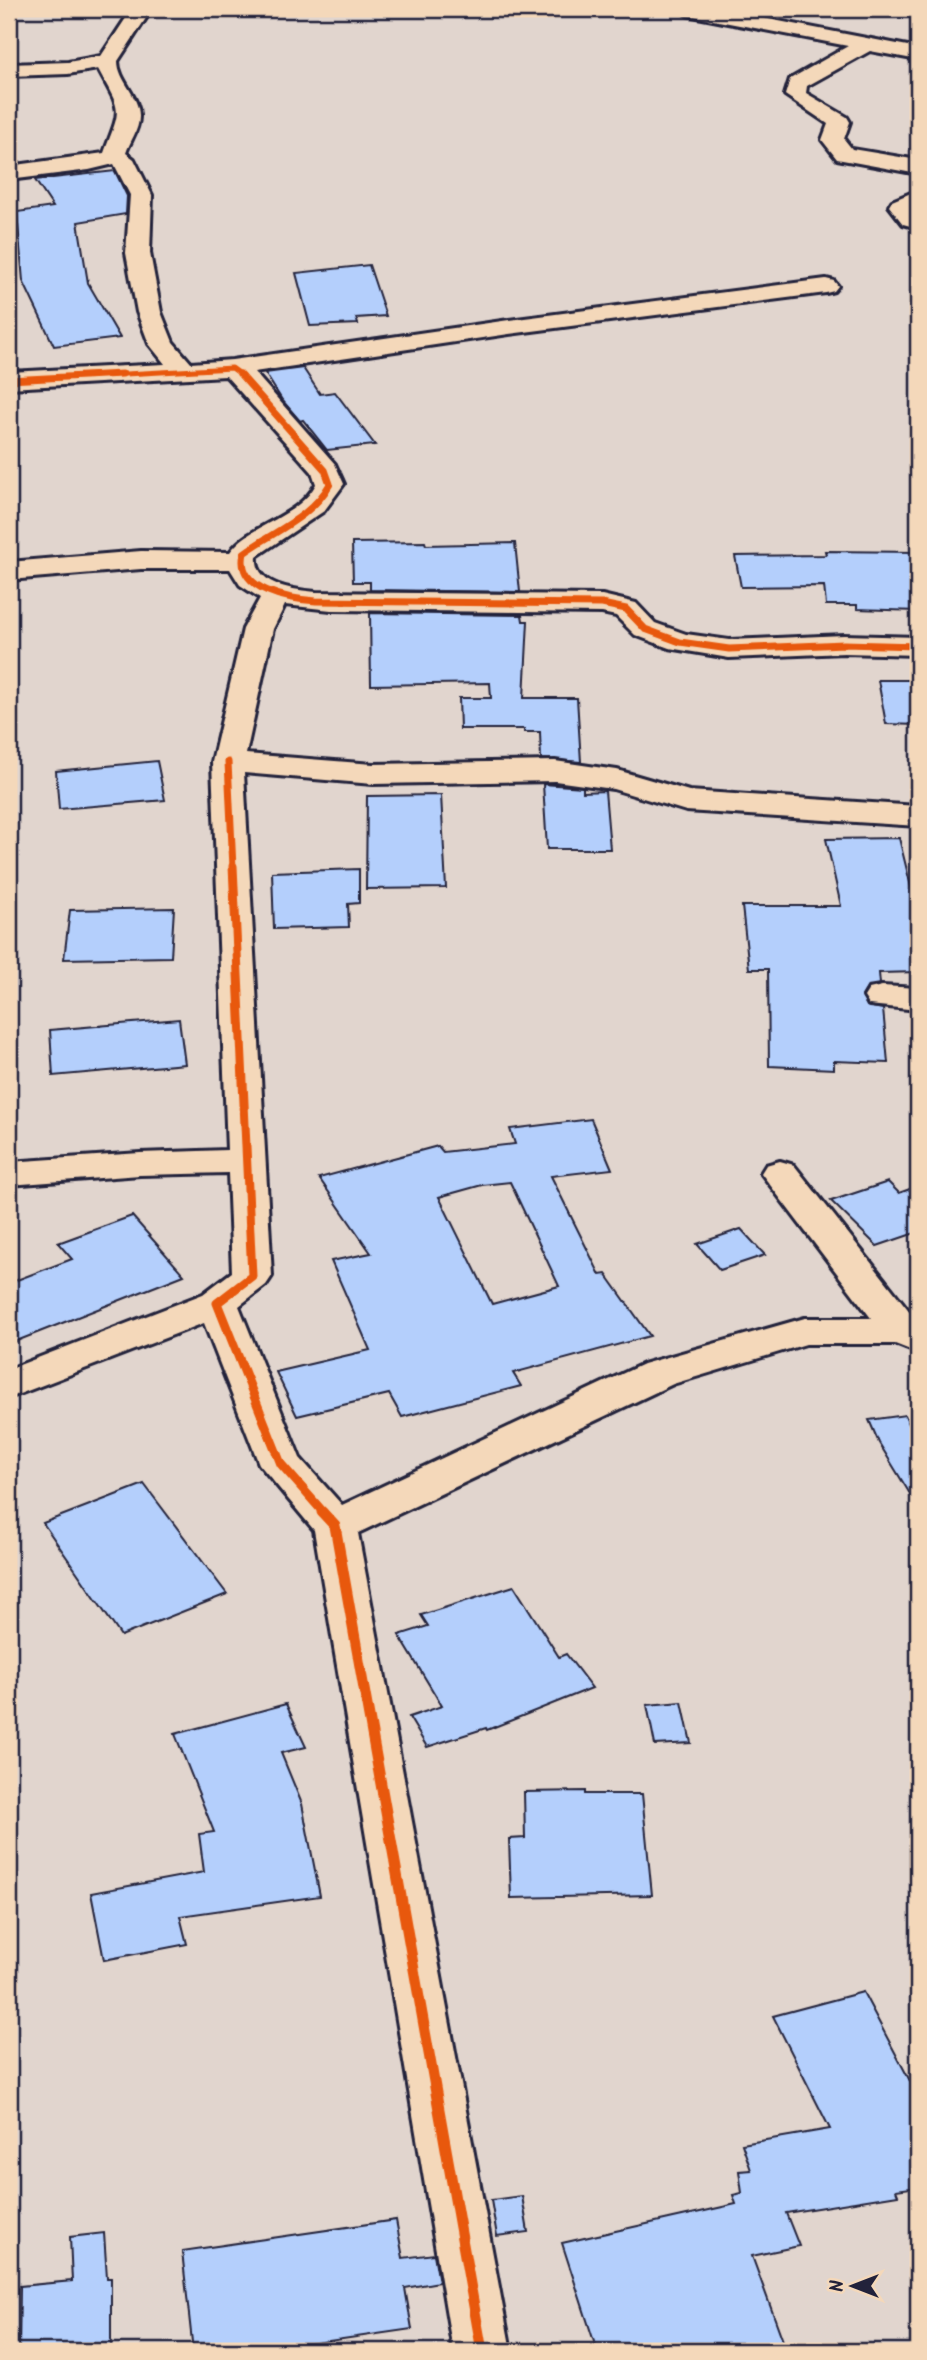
<svg xmlns="http://www.w3.org/2000/svg" width="927" height="2360" viewBox="0 0 927 2360" font-family="Kalam,sans-serif">
<style>
.building{fill:#b4cffc;stroke:#22223b;stroke-width:2;fill-rule:evenodd}
.lines{fill:none;stroke-linecap:round;stroke-linejoin:round}
.minor-casing{stroke:#22223b;stroke-width:6}
.minor{fill:#f4d8ba;fill-rule:evenodd}
.cycleway-far3-casing{stroke:#f4d8ba;stroke-width:8}
.cycleway-far2-casing{stroke:#f4d8ba;stroke-width:10}
.cycleway-far1-casing{stroke:#f4d8ba;stroke-width:13}
.cycleway-casing{stroke:#f4d8ba;stroke-width:16}
.cycleway-far3{stroke:#e8590c;stroke-width:5}
.cycleway-far2{stroke:#e8590c;stroke-width:7}
.cycleway-far1{stroke:#e8590c;stroke-width:9}
.cycleway{stroke:#e8590c;stroke-width:11}
</style>
<rect width="100%" height="100%" fill="#e1d5ce"/>
<filter id="ink" filterUnits="userSpaceOnUse"><feTurbulence type="fractalNoise" baseFrequency=".0143" numOctaves="2"/><feDisplacementMap in="SourceGraphic" scale="14" xChannelSelector="R" yChannelSelector="G"/><feConvolveMatrix kernelMatrix="1 2 1 2 8 2 1 2 1" color-interpolation-filters="sRGB"/></filter>
<g filter="url(#ink)">
<!-- building -->
<g class="building">
<polygon points="115,171 127,196 126,214 78,222 88,283 120,338 54,346 23,281 17,212 53,207 35,180"/>
<polygon points="369,265 386,316 356,318 358,324 310,326 296,273"/>
<polygon points="303,368 320,394 335,392 375,445 327,450 303,420 300,421 282,400 265,373"/>
<polygon points="425,542 426,545 515,543 520,592 370,590 370,582 353,582 352,543"/>
<polygon points="825,551 918,552 918,611 857,609 857,605 826,605 824,586 741,587 735,556 826,555"/>
<polygon points="370,613 522,615 523,621 528,621 524,698 577,698 581,762 541,759 540,732 524,732 524,729 460,729 459,698 491,698 490,683 371,685"/>
<polygon points="878,680 918,680 918,725 886,724"/>
<polygon points="157,761 165,800 59,809 56,771"/>
<polygon points="543,784 583,787 583,792 605,791 610,849 547,849"/>
<polygon points="441,795 446,888 366,889 367,796"/>
<polygon points="899,838 918,915 918,972 879,973 880,984 868,986 862,996 867,1006 883,1009 888,1063 834,1061 834,1069 769,1066 768,969 749,969 742,906 841,906 826,839"/>
<polygon points="359,869 359,903 348,904 349,927 274,929 272,872"/>
<polygon points="174,908 171,957 64,959 70,910"/>
<polygon points="179,1019 185,1064 53,1076 50,1030"/>
<path d="M591,1119l21,50 -61,7 49,99 6,-1 44,62 -137,37 8,13 -119,31 -13,-23 -92,22 -21,-44 94,-22 -39,-89 40,-8 -52,-75 119,-32 5,6 72,-8 -5,-15zM510,1182l49,104 -67,18 -53,-107 43,-12z"/>
<polygon points="888,1182 899,1193 918,1186 918,1232 877,1246 831,1201"/>
<polygon points="132,1216 184,1275 9,1344 9,1283 72,1259 58,1243"/>
<polygon points="741,1229 765,1255 720,1270 697,1244"/>
<polygon points="905,1415 918,1444 918,1507 879,1443 869,1420"/>
<polygon points="144,1484 227,1594 121,1636 43,1523"/>
<polygon points="514,1586 559,1657 566,1654 592,1688 487,1730 486,1728 427,1747 409,1717 442,1706 399,1635 428,1626 421,1615"/>
<polygon points="682,1702 691,1743 655,1745 647,1705"/>
<polygon points="286,1704 306,1747 281,1753 302,1804 320,1896 180,1916 187,1944 104,1960 91,1893 204,1872 199,1834 214,1832 175,1734"/>
<polygon points="585,1791 585,1794 642,1794 652,1895 511,1898 509,1839 525,1838 524,1792"/>
<polygon points="863,1992 918,2096 918,2187 896,2190 898,2195 786,2213 799,2246 752,2256 783,2341 739,2351 597,2351 562,2243 736,2204 733,2195 742,2193 739,2171 751,2170 742,2144 830,2129 773,2016"/>
<polygon points="522,2196 528,2232 497,2236 491,2200"/>
<polygon points="396,2220 403,2258 434,2254 439,2282 405,2288 412,2329 260,2351 193,2351 182,2251"/>
<polygon points="104,2233 107,2278 111,2278 111,2351 19,2351 20,2286 72,2281 70,2237"/>
</g>
<g class="lines">
<!-- minor casing -->
<g class="minor-casing">
<g id="minor">
<path d="M132,9h20l-34,52c0,20 22,35 21,56 0,13 -9,24 -13,36l8,6 18,36 -2,58 11,59 12,30 18,21 41,-3 277,-40 317,-41 8,2 4,5 -4,5 -8,2 -317,41 -255,38 81,92 9,20 -20,27 -67,45c-3,30 38,34 59,36l286,3 34,8 19,20 31,11 43,6 115,-5 74,2v18l-74,-2 -115,5 -60,-10 -34,-13 -19,-19 -14,-3 -271,-3 -46,-5 -12,24 -27,125 127,10 182,-3 62,9 72,21 229,15v20l-232,-15 -73,-22 -58,-8 -182,3 -129,-11 28,503 -6,9 -27,21 61,152 42,47 301,-141 162,-46h66l-110,-145 5,-8 14,-4 14,4 124,157v31l-23,-9h-89l-133,40 -315,149 153,818h-58l-139,-821 -55,-66 -55,-141 -195,75v-29l194,-75 29,-22 -4,-99 -88,2 -131,10v-23l131,-9 87,-3 -15,-388 31,-133 17,-31 -20,-13 -10,-16h-89l-132,11v-18l132,-11 89,1c21,-29 67,-33 86,-68l-4,-12 -86,-96 -217,12v-16l156,-8 -16,-20 -12,-32 -11,-59 4,-58 -16,-31 -25,6 -80,10v-14l95,-13c18,-48 18,-39 -6,-84l-30,5 -59,2v-12l59,-2 33,-6z"/>
<polygon points="677,9 716,9 918,48 918,60 870,51 807,86 806,93 847,117 850,122 844,139 852,149 918,160 918,174 837,159 822,140 828,124 785,95 790,79 848,46 687,15"/>
<polygon points="918,190 918,206 914,208 918,213 918,228 903,224 889,206 892,201"/>
<polygon points="882,986 918,988 918,1010 869,1005 864,997 869,989"/>
</g>
</g>
<!-- minor -->
<use href="#minor" class="minor"/>
<!-- cycleway-far3 casing -->
<g class="cycleway-far3-casing">
<polyline id="cycleway-far3" points="90,376 232,368 243,376"/>
</g>
<!-- cycleway-far2 casing -->
<g class="cycleway-far2-casing">
<g id="cycleway-far2">
<path d="M240,374l85,96 5,14c-19,34 -56,47 -86,69 -9,38 46,46 72,48l286,3 24,5 19,20 35,13 49,7 115,-5 74,2"/>
<polyline points="9,380 122,374"/>
<polyline points="228,762 233,868"/>
</g>
</g>
<!-- cycleway-far1 casing -->
<g class="cycleway-far1-casing">
<polyline id="cycleway-far1" points="233,866 252,1276 217,1303 281,1464 324,1513"/>
</g>
<!-- cycleway casing -->
<g class="cycleway-casing">
<polyline id="cycleway" points="322,1512 335,1526 482,2351"/>
</g>
<!-- cycleway-far3 -->
<use href="#cycleway-far3" class="cycleway-far3"/>
<!-- cycleway-far2 -->
<use href="#cycleway-far2" class="cycleway-far2"/>
<!-- cycleway-far1 -->
<use href="#cycleway-far1" class="cycleway-far1"/>
<!-- cycleway -->
<use href="#cycleway" class="cycleway"/>
</g>
</g>
<!-- margin -->
<rect width="927" height="2360" fill="none" stroke="#f4d8ba" stroke-width="35"/>
<rect x="18" y="18" width="892" height="2325" fill="none" stroke="#22223b" stroke-width="2.5" filter="url(#ink)"/>
<!-- north arrow -->
<g transform="translate(853 2286) rotate(270)" stroke="#f4d8ba" stroke-width="5" paint-order="stroke">
<path d="M0-5L12 26L0 18L-12 26Z" fill="#22223b"/>
<text y="-10" font-size="19" font-weight="bold" text-anchor="middle" fill="#22223b">N</text>
</g>
</svg>
